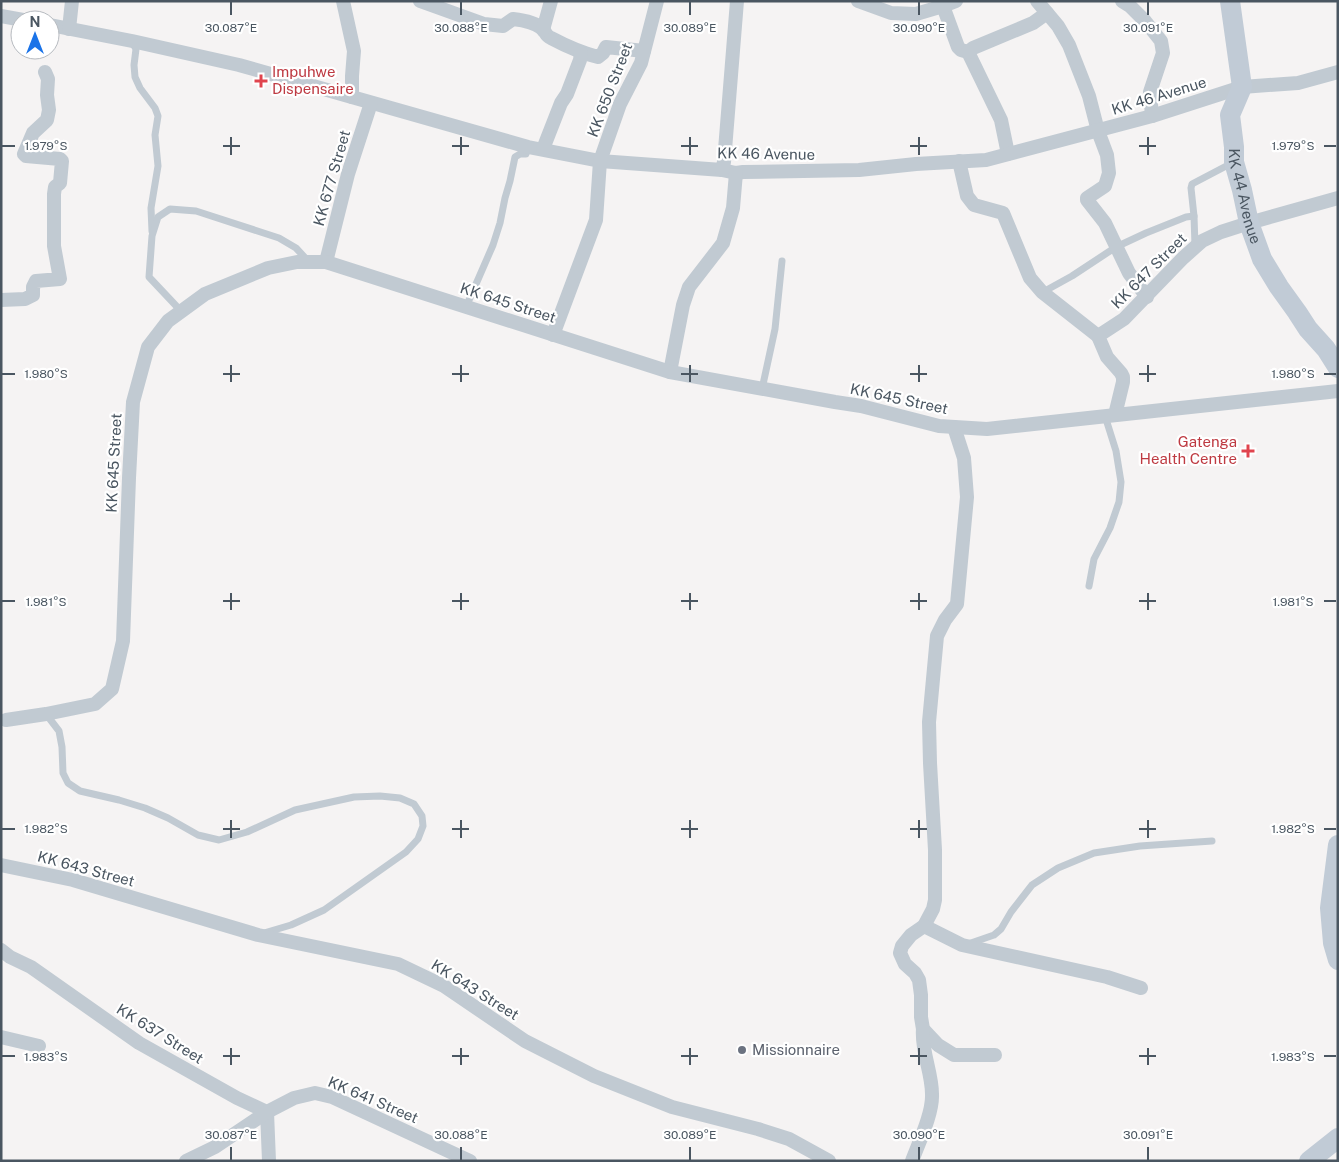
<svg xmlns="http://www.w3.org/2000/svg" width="1339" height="1162" viewBox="0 0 1339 1162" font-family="'Public Sans',sans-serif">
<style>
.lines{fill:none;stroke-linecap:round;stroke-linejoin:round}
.lane{stroke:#c1cad2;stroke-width:7}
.street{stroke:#c1cad2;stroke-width:14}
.secondary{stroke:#c1cbd6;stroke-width:20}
.ticks{fill:none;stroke:#4a5661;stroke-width:2}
.health-dot{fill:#e0444e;stroke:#fff;stroke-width:2}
.worship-dot{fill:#6b7280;stroke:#fff;stroke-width:2}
.labels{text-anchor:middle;stroke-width:4.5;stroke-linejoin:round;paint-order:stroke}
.health-label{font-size:15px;fill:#be3a42;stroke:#fff;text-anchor:start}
.street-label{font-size:15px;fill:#4a5661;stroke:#fff}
.worship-label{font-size:15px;fill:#5b616d;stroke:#fff;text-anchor:start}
.ticks-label{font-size:12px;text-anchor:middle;fill:#4a5661;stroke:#fff;stroke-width:4.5;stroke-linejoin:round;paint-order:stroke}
</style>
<rect width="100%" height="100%" fill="#f5f3f3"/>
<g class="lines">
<!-- lane -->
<g class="lane">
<polyline points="132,42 136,49 134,65 135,77 140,88 155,108 158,116 155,135 158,166 151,208 152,231"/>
<polyline points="1194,216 1191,188 1192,184 1232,163"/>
<polyline points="1043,292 1072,276 1116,247 1146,233 1186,217 1194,216 1195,246"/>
<polyline points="466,307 493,245 500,223 505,198 510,181 515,157 520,154 526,154 528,147"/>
<polyline points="181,311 149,277 152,236 158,217 170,209 196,211 279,238 296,248 309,262"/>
<polyline points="762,389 775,329 782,261"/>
<polyline points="1089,586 1094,559 1110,528 1119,502 1121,482 1116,451 1105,416"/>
<polyline points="46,714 59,731 62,747 63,773 68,783 80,791 119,800 145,808 168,818 198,835 219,840 247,832 295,810 354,797 380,796 400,798 414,804 422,816 423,826 418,839 406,852 324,910 291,925 264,933"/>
<polyline points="968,944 994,935 1001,929 1011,912 1032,885 1058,868 1094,853 1140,846 1212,841"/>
</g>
<!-- street -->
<g class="street">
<polyline points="343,1 354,51 352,76 352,97"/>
<path d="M420,1l64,23 19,2 10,-7c9,1 23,4 30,10 3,4 3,7 8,9 15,8 31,15 47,19l5,-4 3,-6 38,4"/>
<polyline points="858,1 891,13 916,14 943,6 958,47 961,50 968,52 1001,120 1008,154"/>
<polyline points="1037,1 1058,26 1069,45 1089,96 1098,131 1107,155 1109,173 1105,186 1087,198 1087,200 1105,223 1129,273 1147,297"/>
<polyline points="1122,1 1130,6 1145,21 1161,41 1163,53 1150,92 1152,116"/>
<polyline points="943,6 956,1"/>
<polyline points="1,16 23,20"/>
<polyline points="50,25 132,41 239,65 528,147 600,161 722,170 736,173 743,172 859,170 916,164 986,160 1152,116 1242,87 1298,83 1338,72"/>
<polyline points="69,29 72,1"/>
<polyline points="543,30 551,1"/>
<polyline points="968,52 973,48 1033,23 1047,13"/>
<polyline points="543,149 561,103 567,94 580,60 581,53"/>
<polyline points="959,161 967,196 974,205 1003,213 1030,278 1042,292 1098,336"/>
<polyline points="722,170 724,162 737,1"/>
<polyline points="326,262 348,174 371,103"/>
<polyline points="1,300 25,299 33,295 33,287 36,281 60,279 54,246 54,194 55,187 60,183 62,161 60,159 26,156 24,154 33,133 47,120 49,110 47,95 48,79 45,72"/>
<polyline points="553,335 596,220 600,161 620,104 641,63 657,1"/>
<polyline points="670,372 683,305 689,287 723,243 733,208 736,173"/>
<polyline points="1115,415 1123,382 1123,377 1121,373 1107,357 1098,336 1124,319 1183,258 1202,241 1221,232 1249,223 1338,198"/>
<polyline points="954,427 964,458 967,497 957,604 945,620 937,636 929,722 930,763 935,850 935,900 933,909 924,926 911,935 902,946 900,953 905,964 915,973 919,980 921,995 921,1017 923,1029 938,1045 954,1055 995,1055"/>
<polyline points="6,720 46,714 95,704 112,689 123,641 129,478 133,402 148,347 168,321 205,294 268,268 297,262 326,262 670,372 835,402 861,406 939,426 987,429 1338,391"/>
<polyline points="1,865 73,880 258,935 398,964 444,986 525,1041 594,1076 672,1107 758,1129 789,1139 829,1161"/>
<polyline points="924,926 962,945 1107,977 1141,988"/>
<polyline points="1,950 10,957 31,967 139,1043 237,1098 267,1112 269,1161"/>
<polyline points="1,1037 39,1046"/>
<polyline points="186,1161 215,1147 267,1112 294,1098 315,1093 332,1097 470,1161"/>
<path d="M912,1161c7,-19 21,-48 20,-67 0,-22 -11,-43 -9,-65"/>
</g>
<!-- secondary -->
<g class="secondary">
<path id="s1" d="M1230,1l12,86 -12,28 4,32v15l8,28 7,33 13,36 17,28 18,25 11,17 18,20 12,19"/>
<polyline points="1338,845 1330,908 1333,943 1338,960"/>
<polyline points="1309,1161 1338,1138"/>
</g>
</g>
<!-- ticks -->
<path class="ticks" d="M231,2v13M461,2v13M690,2v13M919,2v13M1148,2v13M231,137v18M461,137v18M690,137v18M919,137v18M1148,137v18M2,146h13M223,146h17M452,146h17M681,146h17M910,146h17M1139,146h17M1324,146h12M231,365v17M461,365v17M690,365v17M919,365v17M1148,365v17M2,374h13M223,374h17M452,374h17M681,374h17M910,374h17M1139,374h17M1324,374h12M231,593v17M461,593v17M690,593v17M919,593v17M1148,593v17M2,601h13M223,601h17M452,601h17M681,601h17M910,601h17M1139,601h17M1324,601h12M231,820v18M461,820v18M690,820v18M919,820v18M1148,820v18M2,829h13M223,829h17M452,829h17M681,829h17M910,829h17M1139,829h17M1324,829h12M231,1048v17M461,1048v17M690,1048v17M919,1048v17M1148,1048v17M2,1056h13M223,1056h17M452,1056h17M681,1056h17M910,1056h17M1139,1056h17M1324,1056h12M231,1147v13M461,1147v13M690,1147v13M919,1147v13M1148,1147v13"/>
<!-- markers -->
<g class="health-dot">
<path d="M258.5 73.5h5v5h5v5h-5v5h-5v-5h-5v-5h5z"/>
<path d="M1245.5 443.5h5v5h5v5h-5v5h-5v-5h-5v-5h5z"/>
</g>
<circle class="worship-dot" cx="742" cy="1050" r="5"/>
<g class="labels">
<!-- health labels -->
<g class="health-label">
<text x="272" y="77">Impuhwe<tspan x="272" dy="17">Dispensaire</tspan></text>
<text x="1237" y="447" text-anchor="end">Gatenga<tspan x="1237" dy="17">Health Centre</tspan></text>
</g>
<!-- street labels -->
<g class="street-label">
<text transform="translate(610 90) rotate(-69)" y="5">KK 650 Street</text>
<text transform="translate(1159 96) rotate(-17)" y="5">KK 46 Avenue</text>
<text transform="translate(766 154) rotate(1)" y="5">KK 46 Avenue</text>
<text transform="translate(332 178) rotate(-74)" y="5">KK 677 Street</text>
<text dy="5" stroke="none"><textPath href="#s1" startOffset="200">KK 44 Avenue</textPath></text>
<text transform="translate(1149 271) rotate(-45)" y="5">KK 647 Street</text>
<text transform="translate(508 303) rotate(18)" y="5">KK 645 Street</text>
<text transform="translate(899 399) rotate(12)" y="5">KK 645 Street</text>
<text transform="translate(114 463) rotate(-87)" y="5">KK 645 Street</text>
<text transform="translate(86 869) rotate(15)" y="5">KK 643 Street</text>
<text transform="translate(475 990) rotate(32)" y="5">KK 643 Street</text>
<text transform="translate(160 1034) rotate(32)" y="5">KK 637 Street</text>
<text transform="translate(373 1100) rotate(23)" y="5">KK 641 Street</text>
</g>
<!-- worship labels -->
<g class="worship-label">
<text x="752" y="1055">Missionnaire</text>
</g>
</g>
<g class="ticks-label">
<text x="231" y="32">30.087°E</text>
<text x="461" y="32">30.088°E</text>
<text x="690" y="32">30.089°E</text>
<text x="919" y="32">30.090°E</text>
<text x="1148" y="32">30.091°E</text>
<text x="46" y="150">1.979°S</text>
<text x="1293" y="150">1.979°S</text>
<text x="46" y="378">1.980°S</text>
<text x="1293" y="378">1.980°S</text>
<text x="46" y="606">1.981°S</text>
<text x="1293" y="606">1.981°S</text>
<text x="46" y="833">1.982°S</text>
<text x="1293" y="833">1.982°S</text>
<text x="46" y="1061">1.983°S</text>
<text x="1293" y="1061">1.983°S</text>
<text x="231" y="1139">30.087°E</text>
<text x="461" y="1139">30.088°E</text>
<text x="690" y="1139">30.089°E</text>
<text x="919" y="1139">30.090°E</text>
<text x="1148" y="1139">30.091°E</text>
</g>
<!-- border -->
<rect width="1339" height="1162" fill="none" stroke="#4a5661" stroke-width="5"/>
<!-- north arrow -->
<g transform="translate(35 35)"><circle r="24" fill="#ffffff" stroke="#b7bbc0"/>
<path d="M0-4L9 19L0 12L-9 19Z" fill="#1a73e8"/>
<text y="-8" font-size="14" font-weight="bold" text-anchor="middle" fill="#4a5661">N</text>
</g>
</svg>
